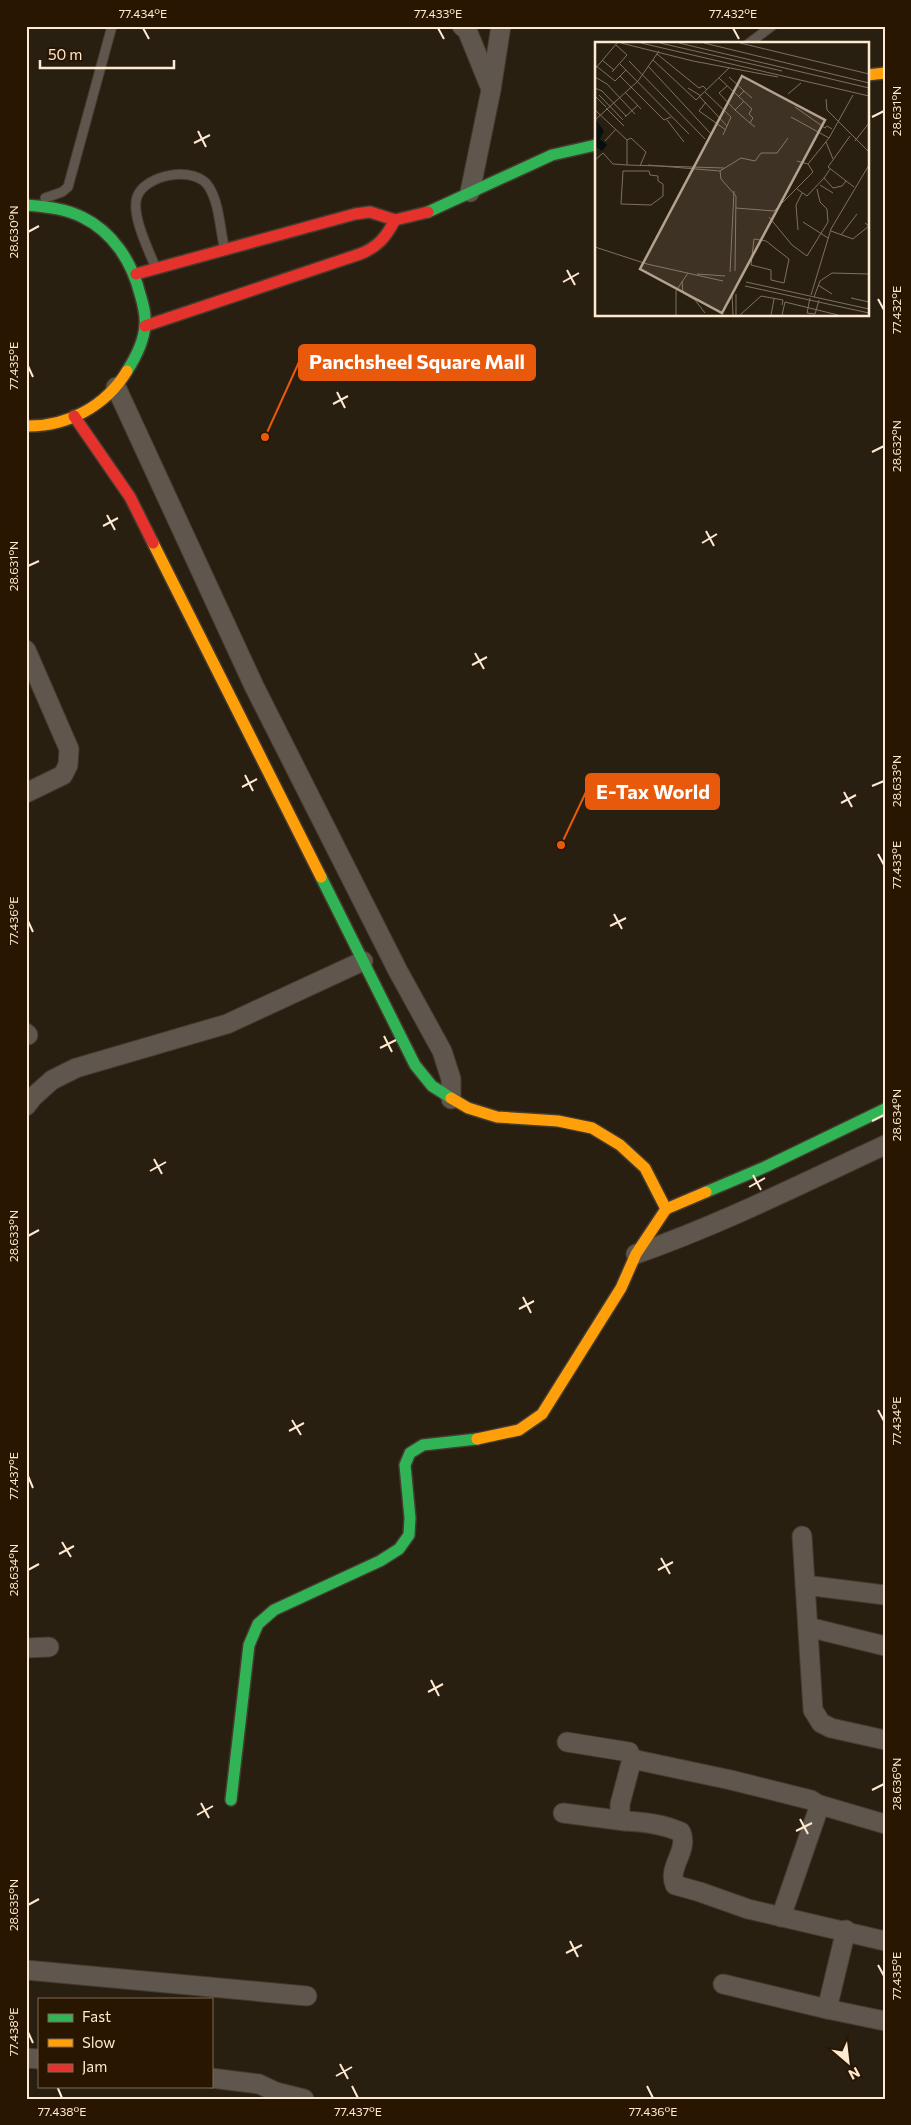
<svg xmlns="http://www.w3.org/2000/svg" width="911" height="2125" viewBox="0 0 911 2125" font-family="Commissioner,sans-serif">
<rect width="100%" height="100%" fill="#291f11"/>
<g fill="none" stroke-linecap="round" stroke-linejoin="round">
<defs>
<g id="lane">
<path d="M748,44l24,-18"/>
<path d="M45,198l17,-6 6,-5 44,-161"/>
<path d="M155,266c-7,-17 -24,-52 -18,-69 8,-23 59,-32 72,-10 10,16 11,41 15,59"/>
</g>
<g id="street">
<path d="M462,26l5,4 24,59"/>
<path d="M470,192l21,-102 10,-64"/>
<path d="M116,387l138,299 144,285 44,80 9,28v20"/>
<path d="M26,650l43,99 -1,16 -5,10 -37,18"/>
<path d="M26,1033l2,2"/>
<path d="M26,1106l7,-9 19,-17 24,-12 151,-44 136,-63"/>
<path d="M636,1254c86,-30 167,-71 249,-109"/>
<path d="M802,1536l11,174 8,13 10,5 54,12"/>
<path d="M805,1585l80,10"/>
<path d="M808,1627l77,19"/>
<path d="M26,1648l23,-1"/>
<path d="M567,1742l62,10 3,7 -12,45v11l5,6c20,1 37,3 56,11 8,19 -14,35 -6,53l25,7 48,17 137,32"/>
<path d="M632,1759l99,21 80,20 6,4 1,6 -37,107"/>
<path d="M817,1804l68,20"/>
<path d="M563,1813l62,8"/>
<path d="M26,1970l281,26"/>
<path d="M723,1984l104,25 19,-79"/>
<path d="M827,2009l58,12"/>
<path d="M26,2058l13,1"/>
<path d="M211,2078l48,6 17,8 28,7"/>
</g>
<g id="fast">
<path d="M26,205c20,2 38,3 56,12 31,15 50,45 58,77 3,10 6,20 5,31 -1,16 -9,32 -18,46"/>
<path d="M428,212l124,-57 44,-10"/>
<path d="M321,877l94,188 17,21 19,12"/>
<path d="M706,1192l59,-25 120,-58"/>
<path d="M231,1800l18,-155 9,-21 16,-14 106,-49 19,-12 10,-14 1,-17 -5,-53 5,-12 13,-8 54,-6"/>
</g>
<g id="slow">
<path d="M867,75l18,-2"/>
<path d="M26,426c41,1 80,-20 101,-55"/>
<path d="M153,543l168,334"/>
<path d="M451,1098l17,10 29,9 61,4 34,7 28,17 25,23 21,41"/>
<path d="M477,1439l42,-9 23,-16 79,-126 15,-34 30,-45 40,-17"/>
</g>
<g id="jam">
<path d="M136,274l219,-60 15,-2 25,8 33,-8"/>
<path d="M145,326l215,-72c18,-7 26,-17 35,-34"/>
<path d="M74,416l56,81 23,46"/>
</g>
</defs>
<use href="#lane" stroke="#453a2e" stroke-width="11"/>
<use href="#street" stroke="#453a2e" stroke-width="21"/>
<use href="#fast" stroke="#453a2e" stroke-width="14"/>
<use href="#slow" stroke="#453a2e" stroke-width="14"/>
<use href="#jam" stroke="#453a2e" stroke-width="14"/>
<use href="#lane" stroke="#5f564d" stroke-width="9"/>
<use href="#street" stroke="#5f564d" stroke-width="19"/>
<use href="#fast" stroke="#30b455" stroke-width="11"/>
<use href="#slow" stroke="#ff9f0a" stroke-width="11"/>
<use href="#jam" stroke="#e5322d" stroke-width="11"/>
</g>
<path fill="none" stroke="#ffe9d1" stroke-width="2" d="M143,28l6,11M438,28l6,11M733,28l6,11M872,117l12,-6M198,131l8,16M194,143l16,-8M28,232l11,-6M567,270l8,15M563,282l16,-9M878,299l6,11M28,366l5,11M337,392l8,16M333,404l15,-8M872,452l12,-6M107,515l8,15M103,526l15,-8M706,531l8,15M702,543l15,-9M28,566l11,-5M475,653l9,16M472,665l15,-8M245,775l8,16M872,786l12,-5M242,787l15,-8M844,792l8,15M841,803l15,-8M878,854l6,11M614,914l8,15M28,921l5,11M610,926l16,-8M384,1036l8,16M380,1048l16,-8M872,1121l12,-6M154,1159l8,15M150,1171l16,-9M753,1175l8,15M749,1187l16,-9M28,1236l11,-6M523,1297l8,16M519,1309l15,-8M878,1410l6,11M292,1420l9,15M289,1431l15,-8M28,1476l5,12M62,1542l9,15M59,1554l15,-8M661,1558l9,16M28,1570l11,-6M658,1570l15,-8M431,1680l8,16M428,1692l15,-8M872,1790l12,-6M201,1803l8,15M197,1815l16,-9M800,1819l8,15M796,1831l16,-8M28,1905l11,-6M570,1941l8,16M566,1953l16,-8M878,1965l6,11M28,2032l5,11M340,2064l8,15M336,2076l16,-9M57,2086l5,12M352,2086l6,12M647,2086l6,12"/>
<g transform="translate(595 42)">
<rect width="274" height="274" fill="#291f11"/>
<path d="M0,77l9,12 -4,8 7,6 -5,6 -7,-5z" fill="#07100e"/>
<path fill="none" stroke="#7f705e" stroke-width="1" d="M26,1l72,18 85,16M46,1l228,53M65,1l122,28M84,1l190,45M109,1l165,40M145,1l129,31M62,12l42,34 4,-2 4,4M7,18l12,10M58,18l43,40 33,-32M34,19l76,78M25,22l69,70M0,23l20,16 11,-11M53,24l63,68M0,27l22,-26M17,30l15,-17 -11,-10M25,34l44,44 7,-3M0,35l12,7 28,30M134,35l15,14M124,36l33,31 -3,5 4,4 -3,5 5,4M132,44l-8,7 16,17M0,46l7,3 24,25M93,46l13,8M30,50l16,17M110,50l26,25 -8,18M193,52l13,-11M4,53l24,25M0,54l11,11M105,55l27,29M143,55l6,-6 8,7M231,57l1,11 42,42M149,59l-9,9 15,13M111,60l-7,9 27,19M200,65l30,21 2,-2 5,3M11,66l18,18M0,68l32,30 4,-2 15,14 -6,14M30,75l13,-12M196,75l38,21M0,78l43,-39 21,-30M72,78l17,22M255,94l-22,31 26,20M32,98v25l97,3M10,99l11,-12M260,99l14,-18M231,100l7,17M0,118l8,-7 10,11 14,1M202,119l11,3 21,-26 24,-43M53,123l72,6 21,-13 14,3 6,-8h16l11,-15M235,127l-6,9 9,10 9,-2 4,-5M28,129h26l1,4 8,1v5l5,3v12l-12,9 -30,-1zM125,129l1,8 15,17 -1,75M225,143l13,8M202,147l10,7 17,-18M141,166l38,3 39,-39 -5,-8M174,175l23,28 15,11 21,-34 -1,-13 -7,-7 -3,-13M208,180l25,16M203,188l-2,-25 6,-12M236,189l22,8 1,-1 15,-12 -4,-3M246,193l16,-21M159,197l12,2 23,18 -5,24 -13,-3v-10l-20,-5zM0,205l52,17 76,17M135,230l4,-81M102,232l28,2M87,239l1,12 12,7 10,13M151,240l123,27M223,243l14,9M150,244l124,27M137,252l1,21M216,253l20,-66 38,-64M219,255l6,-16 12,-8 37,1M215,256l-3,15 8,1 4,-14M256,256l18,4M81,273v-24l12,-18M141,273v-21M145,273l21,-19 22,4 -1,5M176,273l3,-16M187,273l3,-13 53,13"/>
<path fill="#b4a28e" fill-opacity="0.15" stroke="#b4a28e" stroke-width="2.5" d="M147,34l83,44 -103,193 -82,-44z"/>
<rect width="274" height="274" fill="none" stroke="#ffe9d1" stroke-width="2.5"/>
</g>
<path fill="none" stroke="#e8590c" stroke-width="2" d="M265 437L299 362M561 845L586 792"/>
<g fill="#e8590c" stroke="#291600" stroke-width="2">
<circle cx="265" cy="437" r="5"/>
<circle cx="561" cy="845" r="5"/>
</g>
<g fill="#e8590c" stroke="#e8590c" stroke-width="2">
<rect x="299" y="345" width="236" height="35" rx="5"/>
<rect x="586" y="774" width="133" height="35" rx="5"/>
</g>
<g font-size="20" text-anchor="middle" font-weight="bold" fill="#fff">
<text x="417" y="369">Panchsheel Square Mall</text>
<text x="653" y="799">E-Tax World</text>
</g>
<rect width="911" height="2125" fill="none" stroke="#291600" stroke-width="55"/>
<rect x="38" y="1998" width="175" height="90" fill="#291600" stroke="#7f6a54"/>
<rect x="48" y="2014" width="25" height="8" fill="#30b455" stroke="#7f6a54"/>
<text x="82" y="2022" font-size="15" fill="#ffe9d1">Fast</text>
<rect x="48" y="2039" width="25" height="8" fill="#ff9f0a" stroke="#7f6a54"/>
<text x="82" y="2048" font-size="15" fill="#ffe9d1">Slow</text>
<rect x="48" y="2064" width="25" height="8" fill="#e5322d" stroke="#7f6a54"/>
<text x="82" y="2072" font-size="15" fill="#ffe9d1">Jam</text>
<g transform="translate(848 2062) rotate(152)" stroke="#291600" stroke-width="4" paint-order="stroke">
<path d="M0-4L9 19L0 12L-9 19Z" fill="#ffe9d1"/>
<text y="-8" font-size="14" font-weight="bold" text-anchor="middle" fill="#ffe9d1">N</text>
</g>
<path d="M40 60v8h134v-8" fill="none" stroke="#ffe9d1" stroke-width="2.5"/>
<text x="48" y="60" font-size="15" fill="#ffe9d1" stroke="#291600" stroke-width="4" paint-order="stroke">50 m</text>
<rect x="28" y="28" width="856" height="2070" fill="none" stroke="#ffe9d1" stroke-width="2"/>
<g font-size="12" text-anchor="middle" fill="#ffe9d1">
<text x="143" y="18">77.434°E</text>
<text x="438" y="18">77.433°E</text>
<text x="733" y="18">77.432°E</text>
<text transform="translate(897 111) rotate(-90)" y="4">28.631°N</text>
<text transform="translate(14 232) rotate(-90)" y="4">28.630°N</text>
<text transform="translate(897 310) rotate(-90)" y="4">77.432°E</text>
<text transform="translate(14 366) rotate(-90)" y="4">77.435°E</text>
<text transform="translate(897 446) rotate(-90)" y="4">28.632°N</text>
<text transform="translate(14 566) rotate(-90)" y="4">28.631°N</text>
<text transform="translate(897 781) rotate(-90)" y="4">28.633°N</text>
<text transform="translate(897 865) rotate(-90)" y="4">77.433°E</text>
<text transform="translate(14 921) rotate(-90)" y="4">77.436°E</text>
<text transform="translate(897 1115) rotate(-90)" y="4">28.634°N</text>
<text transform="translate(14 1236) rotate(-90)" y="4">28.633°N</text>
<text transform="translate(897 1421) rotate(-90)" y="4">77.434°E</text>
<text transform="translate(14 1476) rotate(-90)" y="4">77.437°E</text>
<text transform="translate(14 1570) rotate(-90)" y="4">28.634°N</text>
<text transform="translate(897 1784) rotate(-90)" y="4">28.636°N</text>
<text transform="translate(14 1905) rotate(-90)" y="4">28.635°N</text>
<text transform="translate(897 1976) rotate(-90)" y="4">77.435°E</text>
<text transform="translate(14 2032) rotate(-90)" y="4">77.438°E</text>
<text x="62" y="2116">77.438°E</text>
<text x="358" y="2116">77.437°E</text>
<text x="653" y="2116">77.436°E</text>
</g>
</svg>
